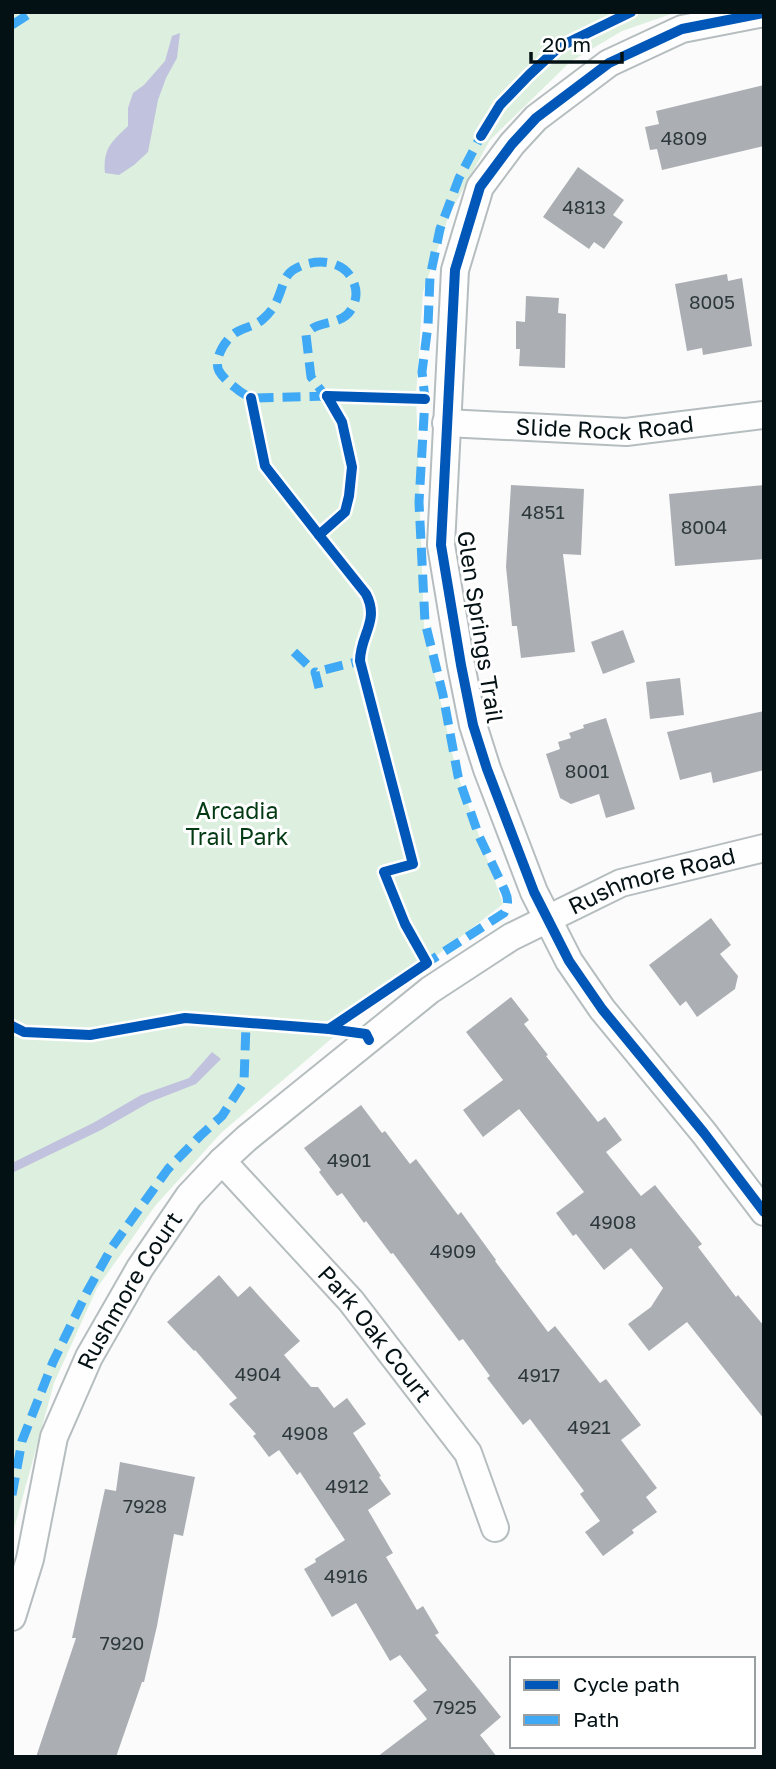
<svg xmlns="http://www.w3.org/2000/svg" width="776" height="1769" viewBox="0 0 776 1769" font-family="'Golos Text',sans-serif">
<rect width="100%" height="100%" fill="#fbfbfb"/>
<path fill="#ddefde" d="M12,12h665l-55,19 -52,31 -80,78 -41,75 -26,77 -7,103 8,232 32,143 47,134 -152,118 -130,111 -66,73 -58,82 -43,95 -42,153z"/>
<g fill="#c1c2de">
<path d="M180,33l-3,25 -11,20 -8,22 -10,52 -14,13 -15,10 -14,-2c-2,-24 6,-31 23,-47v-18l5,-15 11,-8 21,-24 7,-25z"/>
<path d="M212,1052l9,7 -25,25 -46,18 -49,28 -89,43v-10l81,-40 48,-28 48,-17z"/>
</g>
<g fill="#abafb4">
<path d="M764,85v61l-102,24 -5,-21 -7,1 -5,-23 14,-3 -3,-13z"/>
<path d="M578,167l46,33 -11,15 10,7 -19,27 -10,-7 -5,7 -46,-32z"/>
<path d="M727,274l1,7 14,-3 10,68 -49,9 -1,-7 -15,3 -12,-67z"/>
<path d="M526,296l33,2 -1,15 8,1 -1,54 -46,-2 1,-17h-4v-28l9,1z"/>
<path d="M511,485l73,4 -3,66 -18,-1 12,98 -54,6 -4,-32h-5l-6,-59z"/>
<path d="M764,485v74l-89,7 -6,-72z"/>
<path d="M623,630l12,32 -32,12 -12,-32z"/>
<path d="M680,678l4,37 -34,4 -4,-37z"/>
<path d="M764,711v59l-51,13 -2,-11 -31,8 -13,-48z"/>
<path d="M606,718l29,91 -29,9 -7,-24 -28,10 -11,-6 -14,-44 14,-5 -2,-7 13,-4 -2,-5 15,-5 -1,-3z"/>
<path d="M711,918l20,27 -11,9 18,22 -3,13 -38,28 -11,-16 -6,5 -31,-41z"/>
<path d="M511,997l18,23 -5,4 24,31 -2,1 52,66 7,-5 17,23 -16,12 35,44 14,-11 47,59 -4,3 38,50 2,-2 26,31v93l-77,-97 -38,29 -21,-27 23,-17 12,-19 -32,-40 -27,22 -28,-36 -3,2 -17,-23 28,-21 -65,-83 -36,28 -20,-27 40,-30 -37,-48z"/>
<path d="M361,1105l21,28 3,-2 25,33 6,-5 42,56 3,-3 35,48 -1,1 53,71 7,-6 45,57 6,-4 35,46 -20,15 36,48 -11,9 11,15 -25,18 2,3 -31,23 -18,-24 15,-11 -20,-27 4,-3 -54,-72 -7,6 -36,-47 3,-2 -27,-37 -4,2 -66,-88 -2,1 -25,-33 -2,2 -22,-30 -5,3 -18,-24 2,-2 -17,-22z"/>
<path d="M219,1275l19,22 12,-11 50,55 -16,14 27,32h7l16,21 13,-10 19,26 -13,9 28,43 -2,1 12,17 -23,16 25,43 -7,4 31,53 6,-4 16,27 -4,2 66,82 -21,18 17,22h-120l50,-38 -14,-18 14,-11 -27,-35 -10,6 -34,-58 -24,14 -28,-48 12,-7 -1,-3 30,-19 -45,-68 -3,3 -18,-25 -10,7 -16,-21 3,-2 -27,-30 8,-6 -42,-48 -1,1 -27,-29z"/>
<path d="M120,1462l75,15 -12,59 -9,-2 -17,92 -13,56h-2l-26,75h-80l40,-119h-4l33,-149 11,2z"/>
</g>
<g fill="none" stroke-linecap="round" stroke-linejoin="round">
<defs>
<g id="minor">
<path d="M764,13l-82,16 -73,34 -73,55 -24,26 -32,43 -25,83 -14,275 20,120 12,60 14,44 47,123 35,69 33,48 102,124 60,79"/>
<path id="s1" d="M446,423l180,9 138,-17"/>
<path id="s2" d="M222,1161l129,140 117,152 27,75"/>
<path id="s3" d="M12,1617l18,-58 24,-122 35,-80 51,-89 49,-72 33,-35 25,-23 183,-148 81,-53 110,-54 143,-35"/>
</g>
</defs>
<use href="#minor" stroke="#b6bdbf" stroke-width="30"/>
<use href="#minor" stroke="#fefefe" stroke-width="26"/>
<g stroke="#3fa9f5" stroke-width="9" stroke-dasharray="18 9" stroke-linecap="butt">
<path d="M12,25l20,-13"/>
<path d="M329,401l-18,-24 -5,-42c11,-18 37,-6 47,-29 4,-8 4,-17 0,-25 -10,-23 -41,-23 -60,-11 -10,7 -10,17 -15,28 -3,8 -8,15 -15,21 -9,8 -19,8 -28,14 -10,7 -22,26 -16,38 5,9 23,23 32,27l76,-2 4,1"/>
<path d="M294,652l21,20"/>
<path d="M319,688l-4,-16 45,-11"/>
<path d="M422,966l82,-53c4,-8 5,-13 1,-22l-26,-55 -21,-60 -15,-81 -18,-73 -6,-120 6,-103 -3,-27 6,-47 2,-48 10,-48 19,-51 25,-48"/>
<path d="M12,1495l10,-54 31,-79 34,-70 25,-45 56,-78 32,-33 22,-20 22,-34 2,-58"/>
</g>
<defs>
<g id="cycleway">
<path d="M764,13l-82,16 -73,34 -73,55 -24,26 -32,43 -25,83 -14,275 20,120 12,60 14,44 47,123 35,69 33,48 102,124 60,79"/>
<path d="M481,136l19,-31 29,-30 30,-28 72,-35"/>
<path d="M327,396l98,3"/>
<path d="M251,398l14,68 54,69 26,-23 4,-16 3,-29 -10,-45 -15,-26"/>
<path d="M319,535l47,59c14,27 -6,41 -6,67l53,203 -29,8 21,52 22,39 -98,66"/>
<path d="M12,1026l12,6 66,3 95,-17 144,11 37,5 3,6"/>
</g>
</defs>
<use href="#cycleway" stroke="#fff" stroke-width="15"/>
<use href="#cycleway" stroke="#0057b8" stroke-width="10"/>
</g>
<g text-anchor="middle" stroke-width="6" stroke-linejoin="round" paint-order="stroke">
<g font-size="19" fill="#2d383c">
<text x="684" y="145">4809</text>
<text x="584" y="214">4813</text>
<text x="712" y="309">8005</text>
<text x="543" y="519">4851</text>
<text x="704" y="534">8004</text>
<text x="587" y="778">8001</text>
<text x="349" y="1167">4901</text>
<text x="613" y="1229">4908</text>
<text x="453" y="1258">4909</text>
<text x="258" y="1381">4904</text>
<text x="539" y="1382">4917</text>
<text x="589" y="1434">4921</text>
<text x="305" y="1440">4908</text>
<text x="347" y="1493">4912</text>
<text x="145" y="1513">7928</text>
<text x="346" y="1583">4916</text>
<text x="122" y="1650">7920</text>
<text x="455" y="1714">7925</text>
</g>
<g font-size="23" fill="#031014" stroke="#fff">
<text dy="8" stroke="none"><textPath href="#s1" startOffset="159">Slide Rock Road</textPath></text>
<text transform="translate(480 627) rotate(81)" y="8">Glen Springs Trail</text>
<text dy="8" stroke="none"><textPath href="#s3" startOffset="1029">Rushmore Road</textPath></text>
<text dy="8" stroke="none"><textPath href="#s3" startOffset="350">Rushmore Court</textPath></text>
<text dy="8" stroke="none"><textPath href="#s2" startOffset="231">Park Oak Court</textPath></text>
</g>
<g font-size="23" fill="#033a13" stroke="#fff">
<text x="237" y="819">Arcadia<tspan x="237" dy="26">Trail Park</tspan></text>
</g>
</g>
<rect width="776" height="1769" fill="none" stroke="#031014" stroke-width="28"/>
<rect x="510" y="1657" width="245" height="91" fill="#ffffff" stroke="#9a9fa1" stroke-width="2"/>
<rect x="524" y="1680" width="35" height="10" fill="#0057b8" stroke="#9a9fa1" stroke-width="2"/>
<text x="573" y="1692" font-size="21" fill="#031014">Cycle path</text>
<rect x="524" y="1715" width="35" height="10" fill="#3fa9f5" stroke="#9a9fa1" stroke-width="2"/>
<text x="573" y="1727" font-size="21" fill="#031014">Path</text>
<path d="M531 52v10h91v-10" fill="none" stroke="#031014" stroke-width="3.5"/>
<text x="542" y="52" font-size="21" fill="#031014" stroke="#ffffff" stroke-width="5" paint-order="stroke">20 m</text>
</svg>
